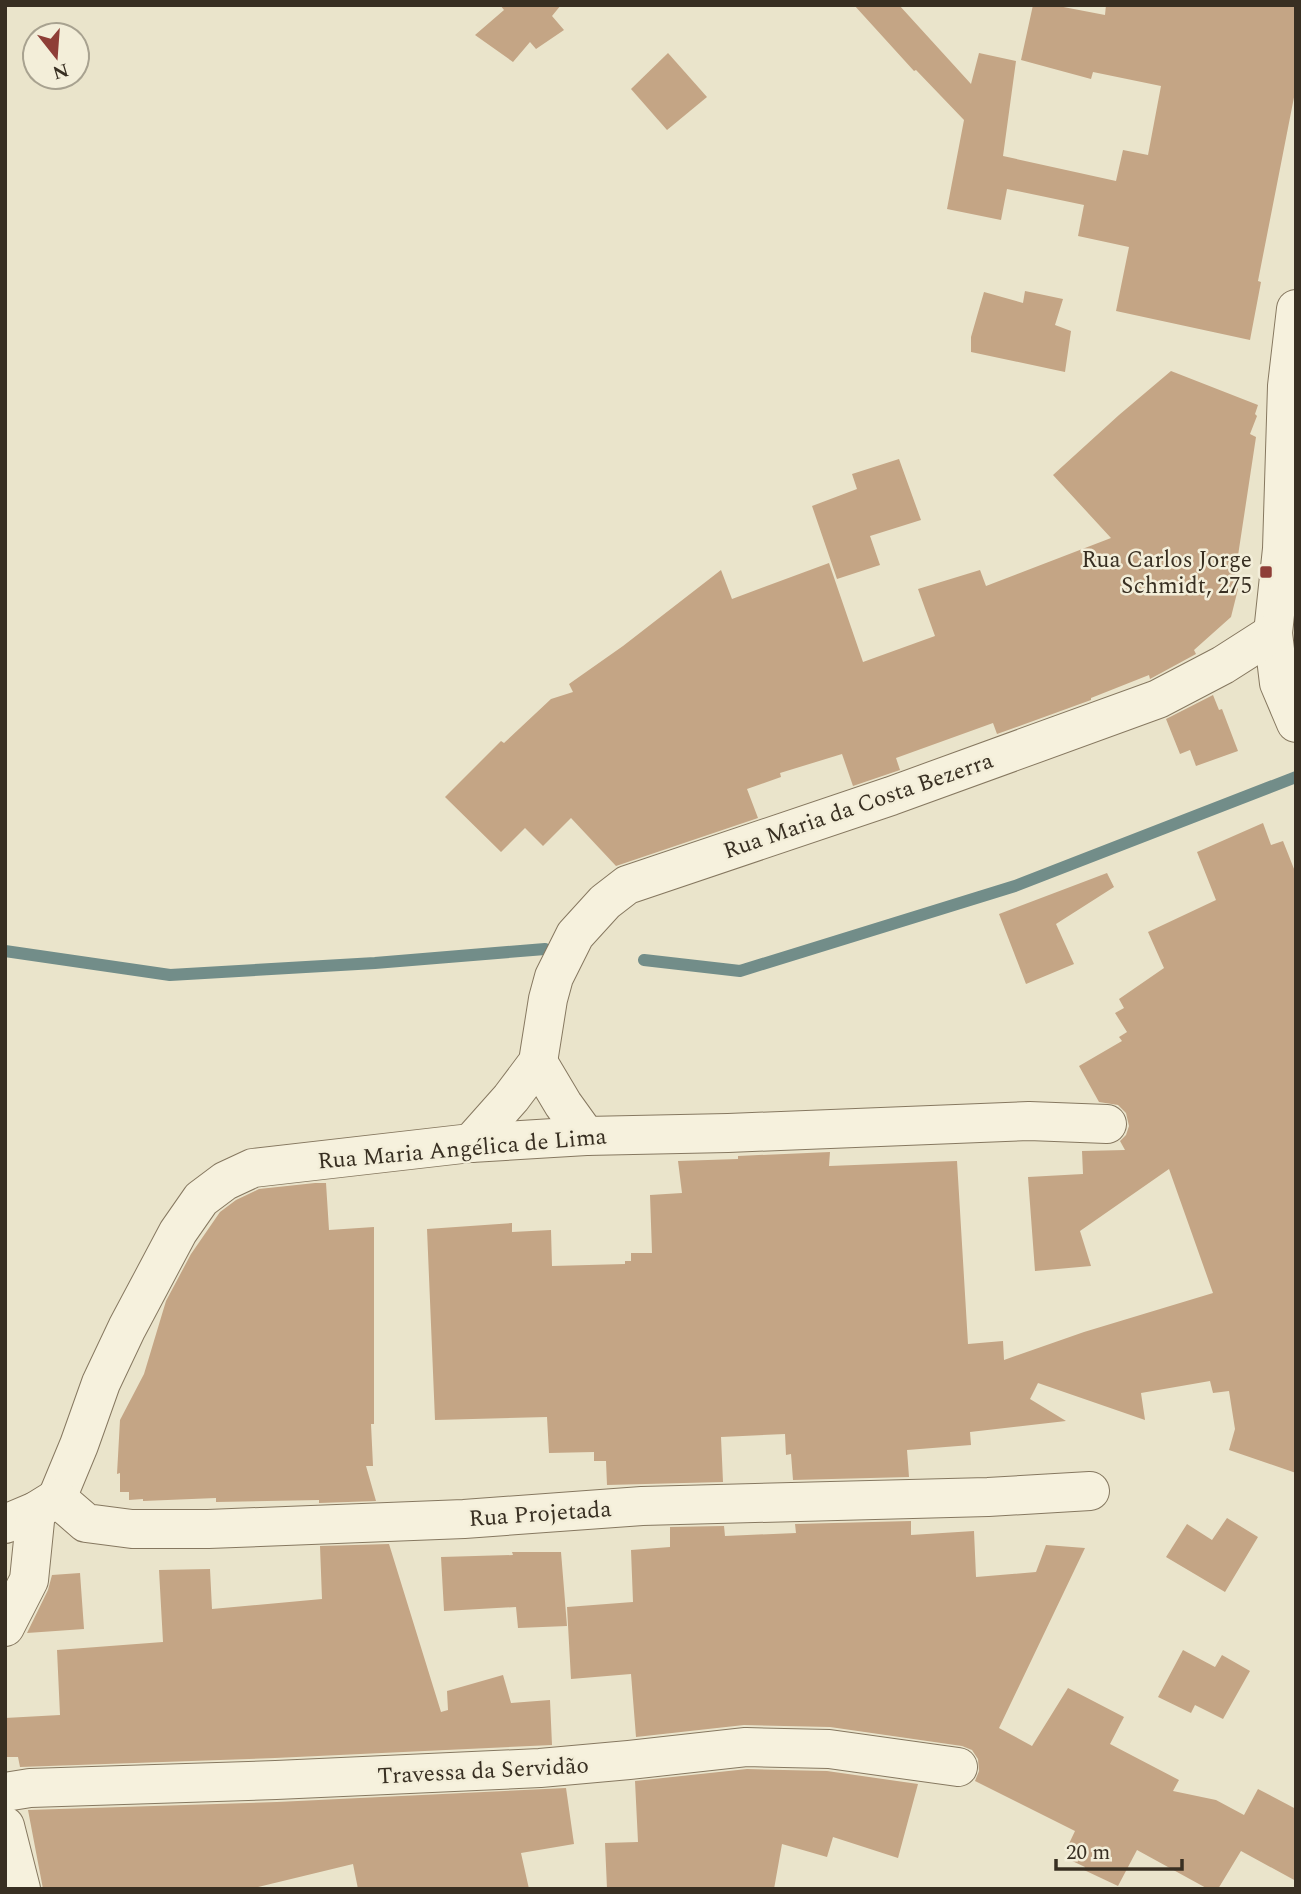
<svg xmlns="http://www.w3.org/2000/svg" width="1301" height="1894" viewBox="0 0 1301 1894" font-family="Spectral,serif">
<rect width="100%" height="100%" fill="#eae4cb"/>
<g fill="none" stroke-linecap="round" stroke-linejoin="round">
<g stroke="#728d89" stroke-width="12">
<path d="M5,951l165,24 205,-12 170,-14"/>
<path d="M644,960l96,11 275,-85 281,-109"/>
</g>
</g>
<g fill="#c4a585">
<path d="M500,5h61l-9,11 12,14 -28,19 -6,-7 -17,20 -38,-27 29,-25z"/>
<path d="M854,5h45l72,79 8,-31 37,8 -13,95 113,25 7,-31 25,5 13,-69 -68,-14 -2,7 -70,-19 12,-55h20l52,10 1,-10h190v82l-38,194 3,1 -11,58 -134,-29 13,-64 -51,-11 6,-31 -77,-16 -6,31 -54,-11 17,-89 -48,-50 -2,1z"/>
<path d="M668,53l39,44 -40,33 -36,-41z"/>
<path d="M1025,291l38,8 -8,26 16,6 -6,41 -94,-20v-15l13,-45 39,11z"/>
<path d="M1171,371l87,34 -3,9 2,2 -7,18 6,3 -22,145 4,7 -7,28 -37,33 2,4 -46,25 -1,-4 -58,23v2l-94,34 -4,-11 -97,35 4,12 -47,16 -11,-32 -62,19 1,4 -34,12 11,29 -142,48 -45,-48 -28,28 -18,-18 -24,24 -56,-55 56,-56 3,2 47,-44 22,-7 -4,-8 54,-38 98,-76 11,29 97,-36 34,99 72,-26 -17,-47 62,-19 6,16 125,-48 -58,-63 66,-60z"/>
<path d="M899,459l22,61 -51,16 10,29 -43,14 -25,-73 45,-17 -5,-15z"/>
<path d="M1213,695l6,15 3,-1 16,42 -42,15 -6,-16 -10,4 -14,-35z"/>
<path d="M1263,823l8,22 12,-4 13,33v599l-67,-23 6,-21 -6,-38 -16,2 -3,-12 -69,12 4,27 -107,-37 -8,16 36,22 -96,11 1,13 -64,5 2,27 -116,3 -2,-26 -5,1 -1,-21 -64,3 2,45 -116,3 -1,-24h-12v-9l-45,1 -2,-36 -112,3 -8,-191 85,-6v9l39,-2 1,36 73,-2v-3h6v-8h21l-2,-58 32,-2 -4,-32 60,-2v-3l92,-4 -1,14 128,-5 11,183 35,-3 1,19 80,-28 129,-39 -44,-124 -89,62 11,35 -56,5 -7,-94 55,-3 -1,-23 43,-1 -5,-9 6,-6 3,-9 -3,-13 -8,-8 -19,-3 -20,-36 43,-25 -3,-4 8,-5 -12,-19 9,-5 -5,-9 45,-31 -16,-36 68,-32 -19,-48z"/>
<path d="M1107,873l7,14 -58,37 18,40 -48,20 -27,-70z"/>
<path d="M315,1183h11l3,47 45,-3v197h-3l2,42h-7l10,35 -57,2v-3l-103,2v-4l-73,3v-2l-14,1v-8h-9v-19l-3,1 3,-54 24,-46 22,-73 25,-47 29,-42 16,-12 23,-11z"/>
<path d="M1227,1518l31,19 -33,55 -59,-35 21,-33 25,16z"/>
<path d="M911,1521v14l63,-4 2,46 60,-5 10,-27 39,3 -86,180 33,18 36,-58 56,29 -14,27 69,36 -6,11 43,9 28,15 14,-26 38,20v72l-55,-30 -23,38h-10l-71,-39 -19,36 -34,-16 1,-3 -15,-7 3,-6 -7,-4 9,-19 -100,-50 4,-10 -1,-12 -6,-9 -10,-4 -132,-19 -86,-2 -108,12 -5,-63 -60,5 -4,-72 66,-5 -2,-52 39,-3v-20l54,-1 1,10 71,-3 -1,-9z"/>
<path d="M389,1544l52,168 7,-2 -1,-19 56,-16 8,28 39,-3 2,45 -277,13 -255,9 -2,-10h-13v-39l55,-3 -3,-65 106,-8 -4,-72 51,-1 2,40 110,-10 -2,-53z"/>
<path d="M512,1552h49l6,74 -49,2 -2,-21 -72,4 -3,-54 72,-2z"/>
<path d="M80,1573l4,56 -57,4 21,-43 4,-15z"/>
<path d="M1183,1650l32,17 7,-12 28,16 -27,48 -28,-14 -4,8 -33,-16z"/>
<path d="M747,1769l80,2 91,13 -20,74 -65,-21 -6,20 -45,-13 -8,45h-167l-2,-46 33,-1 -3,-61z"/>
<path d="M566,1788l8,56 -53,9 8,36h-171l-5,-25 -103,25h-207l-15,-79 249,-8z"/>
</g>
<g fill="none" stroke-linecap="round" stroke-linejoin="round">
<defs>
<g id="minor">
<path d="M1296,309l-9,77 -5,163 -9,84 6,50 17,40"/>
<path d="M538,1062l25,42 23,32"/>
<path d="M471,1143l40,-45 27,-36 10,-63 6,-22 21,-42 30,-33 22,-17 264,-89 267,-97 65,-34 50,-32"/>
<path d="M57,1498l22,-53 22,-62 26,-55 51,-96 23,-33 24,-18 28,-13 218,-25 115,-7 142,-3 301,-12 78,3"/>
<path d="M5,1524l31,-13 21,-13 29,25 46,6h76l256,-10 178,-13 346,-9 102,-6"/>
<path d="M5,1627l24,-47 7,-69"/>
<path d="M5,1792l25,-4 246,-8 264,-12 89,-8 117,-13 83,2 129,18"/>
<path d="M5,1826l16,63"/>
</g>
</defs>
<use href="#minor" stroke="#867860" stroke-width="40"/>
<use href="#minor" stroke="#f6f1dd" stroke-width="38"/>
</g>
<rect fill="#8e3e37" stroke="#f3eed9" stroke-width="2.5" x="1259" y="565" width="14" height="14" rx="3.5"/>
<g text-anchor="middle" stroke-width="5" stroke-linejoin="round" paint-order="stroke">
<g font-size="23" fill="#382f22" stroke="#f3eed9" text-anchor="end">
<text x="1252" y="567">Rua Carlos Jorge<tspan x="1252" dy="26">Schmidt, 275</tspan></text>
</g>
<g font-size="23" fill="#382f22" stroke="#f3eed9">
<text transform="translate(858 805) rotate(-19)" y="8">Rua Maria da Costa Bezerra</text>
<text transform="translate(462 1148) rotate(-5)" y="8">Rua Maria Angélica de Lima</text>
<text transform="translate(540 1513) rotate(-4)" y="8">Rua Projetada</text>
<text transform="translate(483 1770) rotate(-3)" y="8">Travessa da Servidão</text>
</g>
</g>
<rect width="1301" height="1894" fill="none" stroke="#382f22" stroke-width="14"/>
<g transform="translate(56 56) rotate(163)"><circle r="33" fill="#f3eed9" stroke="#a8a290" stroke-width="2"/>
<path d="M0-5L12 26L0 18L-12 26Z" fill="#8e3e37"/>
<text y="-10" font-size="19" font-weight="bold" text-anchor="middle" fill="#382f22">N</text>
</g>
<path d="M1056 1859v10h126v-10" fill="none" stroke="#382f22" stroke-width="3.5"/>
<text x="1066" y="1859" font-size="21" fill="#382f22" stroke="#f3eed9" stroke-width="5" paint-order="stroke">20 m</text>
</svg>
